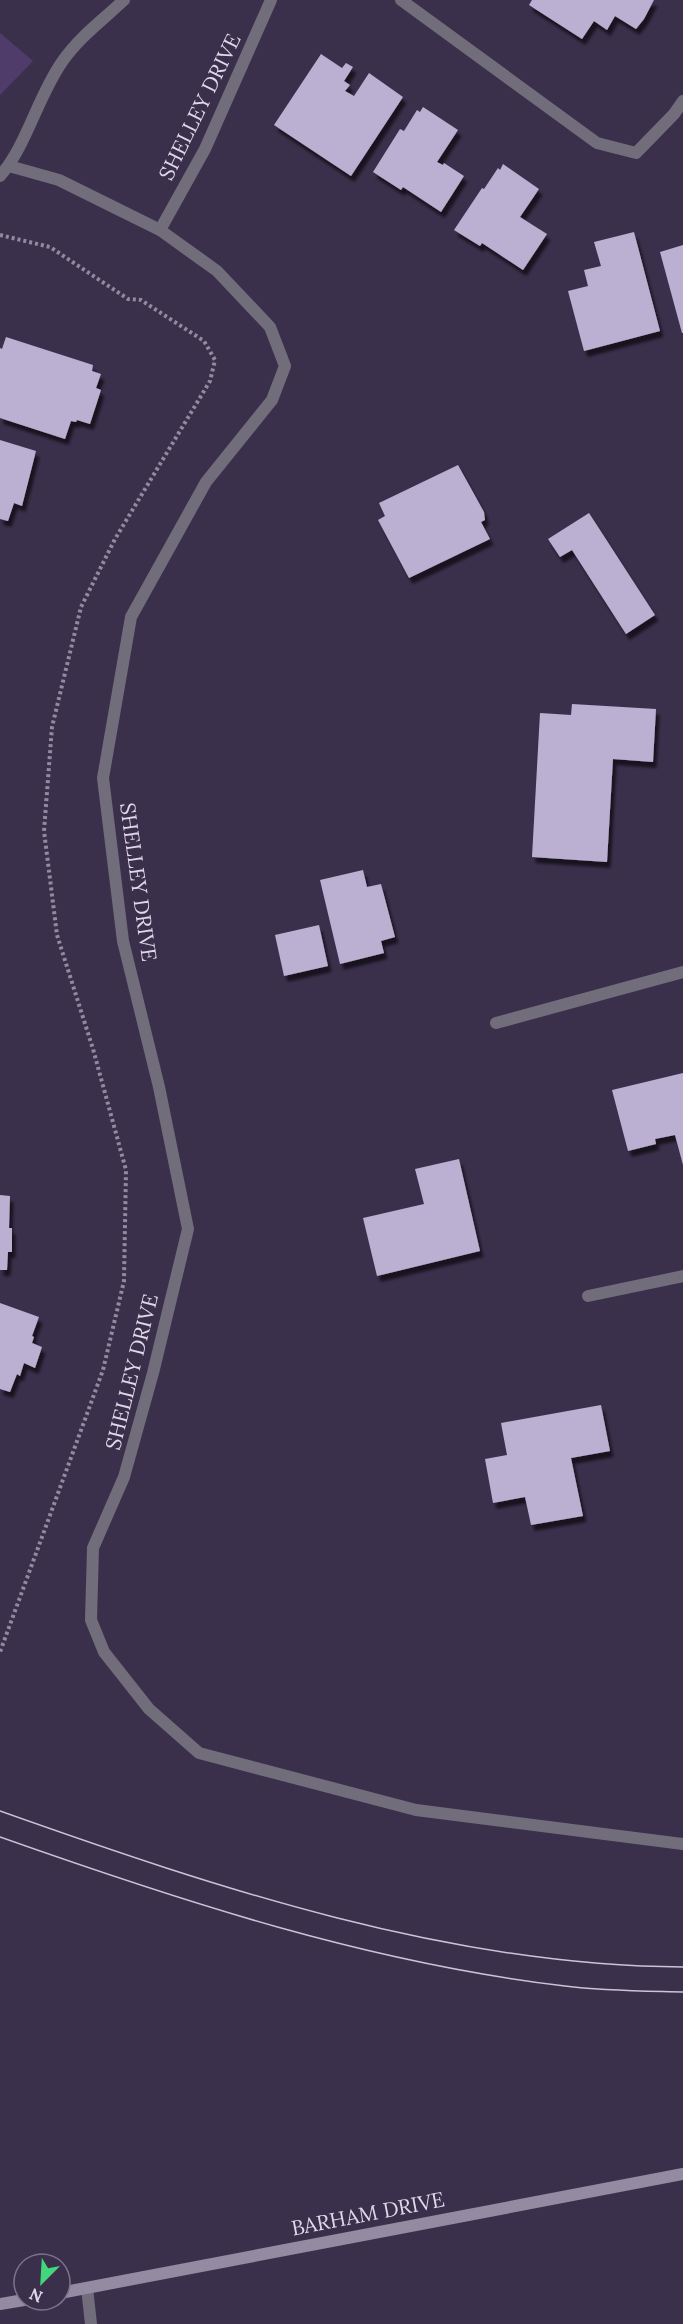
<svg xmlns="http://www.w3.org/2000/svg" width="683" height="2324" viewBox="0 0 683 2324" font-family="Lora,serif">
<defs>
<filter id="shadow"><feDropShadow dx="3.5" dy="6" stdDeviation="1.5" flood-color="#0009"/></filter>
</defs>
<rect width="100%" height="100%" fill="#3b304c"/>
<path fill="#4f3c6b" d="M0,33l33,28 -33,34z"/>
<g fill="#bcb0d2" filter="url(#shadow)">
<path d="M532,0h122l-10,19 -8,10 -21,-13 -8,14 -13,-9 -12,18 -53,-34z"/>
<path d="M321,54l21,14 4,-5 7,4 -9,14 6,4 -5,6 9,5 15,-23 34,24 -52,79 -77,-51z"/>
<path d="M423,107l35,23 -21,32 6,3 1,-2 20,13 -23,36 -38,-25 -2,3 -28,-18 27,-43 4,2 13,-21 3,2z"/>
<path d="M503,164l36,25 -19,28 27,17 -24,36 -41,-27 -2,3 -26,-16 28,-42 2,1 14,-21 2,2z"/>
<path d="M634,232l26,99 -76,20 -16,-60 20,-5 -4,-16 17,-4 -7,-24z"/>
<path d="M683,245v88h-1l-22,-81z"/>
<path d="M6,337l87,28 -1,6 9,3 -5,14 5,2 -11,34 -13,-4 -1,2 -5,-1 -6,18 -65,-21v-70l2,1z"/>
<path d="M0,440l36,11 -14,55 -8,-3 -6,18 -8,-2z"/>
<path d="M458,465l26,47 1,8 -4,2 9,17 -81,39 -31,-58 7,-4 -6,-13z"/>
<path d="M589,513l66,102 -29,19 -54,-84 -12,7 -12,-18z"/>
<path d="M572,704l84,5 -3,53 -40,-3 -6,103 -75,-5 8,-144 31,2z"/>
<path d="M363,870l4,17 14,-3 14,53 -14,4 3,12 -44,11 -20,-84z"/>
<path d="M319,925l9,41 -44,10 -9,-41z"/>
<path d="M683,1073v92l-8,-30 -20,4 1,5 -28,7 -16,-61z"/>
<path d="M459,1159l21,92 -103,25 -14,-58 61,-14 -9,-35z"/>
<path d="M0,1195l10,1 -1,32h3v24h-4l-1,18h-7z"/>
<path d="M0,1303l39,14 -7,19 2,1 -2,6 10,4 -7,21 -11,-5 -4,13 -3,-2 -7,18 -10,-3z"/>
<path d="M601,1405l9,46 -39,7 12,58 -52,9 -6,-28 -32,6 -8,-44 22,-4 -6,-32z"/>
</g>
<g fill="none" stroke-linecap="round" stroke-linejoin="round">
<path stroke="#928aa0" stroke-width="4" stroke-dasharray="3 3" stroke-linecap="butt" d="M0,235l50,12 78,52 13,1 63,41 11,19 -5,21 -95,158 -34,68 -29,120 -8,104 13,104 36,114 33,121 -2,111 -21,89 -103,282"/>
<g stroke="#726d7b" stroke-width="12">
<path d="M496,1023l187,-51"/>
<path d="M588,1296l95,-20"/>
</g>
<g stroke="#726d7b" stroke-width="12">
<path d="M401,0l196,143 39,10 38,-39 9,-13"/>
<path d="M0,176c26,-29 38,-80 62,-114 16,-24 42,-43 62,-62"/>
<path d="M160,230l45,-81 66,-149"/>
<path d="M87,2288l4,36"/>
</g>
<path stroke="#726d7b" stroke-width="12" d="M9,166l50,14 101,50 57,41 53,56 15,39 -13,34 -66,82 -75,135 -28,161 20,163 36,146 29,142 -35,144 -29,104 -31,71 -2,72 13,32 45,57 50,44 217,57 267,34"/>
<g stroke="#938ba1" stroke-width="12">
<path d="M60,2293l623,-119"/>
<path d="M0,2304l24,-4"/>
</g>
<g stroke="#cac4d6" stroke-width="1.5">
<path d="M0,1811c217,77 450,155 683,156"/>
<path d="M0,1837c184,65 370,126 565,149 39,5 79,5 118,6"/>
</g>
</g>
<g text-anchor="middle" stroke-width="6" stroke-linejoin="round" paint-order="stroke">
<g font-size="21" fill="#ded8e9" stroke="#3b304c">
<text transform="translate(200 107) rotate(-64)" y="7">SHELLEY DRIVE</text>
<text transform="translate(138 882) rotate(82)" y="7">SHELLEY DRIVE</text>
<text transform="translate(132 1372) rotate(-76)" y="7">SHELLEY DRIVE</text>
<text transform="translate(368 2214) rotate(-11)" y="7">BARHAM DRIVE</text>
</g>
</g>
<g transform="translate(42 2282) rotate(204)"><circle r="28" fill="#3b304c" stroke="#7c738b" stroke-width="1.5"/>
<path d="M0-4.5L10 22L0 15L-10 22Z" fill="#43d77b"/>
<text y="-9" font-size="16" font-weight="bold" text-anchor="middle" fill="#ded8e9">N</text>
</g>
</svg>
